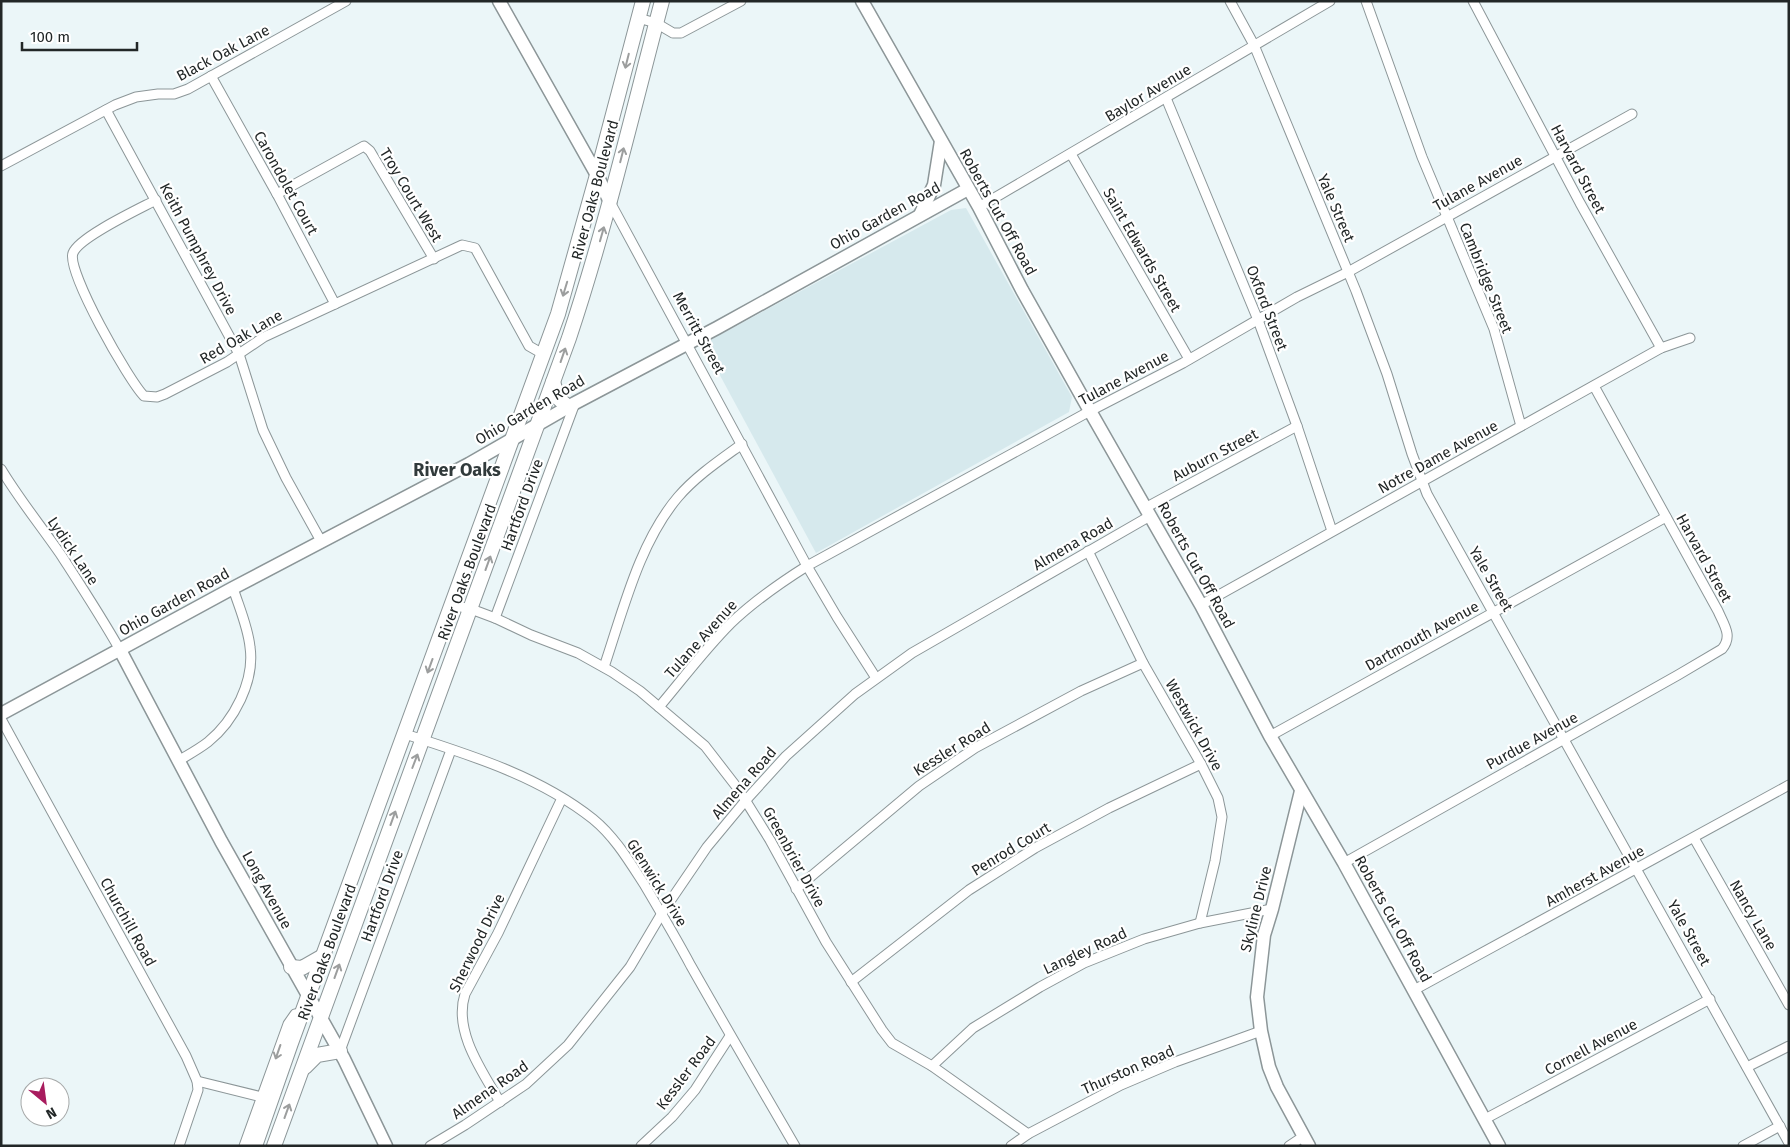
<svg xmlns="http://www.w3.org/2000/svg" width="1790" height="1147" viewBox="0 0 1790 1147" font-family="'Fira Sans',sans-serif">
<rect width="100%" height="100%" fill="#ebf6f8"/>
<path fill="#d6e9ed" d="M966,208l106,189 -3,15 -253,141 -113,-209 248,-134z"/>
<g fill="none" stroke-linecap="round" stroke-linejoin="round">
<defs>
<g id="street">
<path d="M1230,1l24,44 102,246 31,83 25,80 15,40 362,649"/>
<path d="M1366,1l56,156 72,172 27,97"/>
<path d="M1473,1l107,202 81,145"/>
<path d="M638,18l18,5 17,10h8l60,-32"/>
<path d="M211,76l66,118 58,110"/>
<path d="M1166,98l92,222 39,106 35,105"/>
<path d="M106,110l133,244 24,76 23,48 35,63"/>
<path d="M1071,154l118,205"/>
<path d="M1,166l114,-61 21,-8 22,-3h16l14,-5 158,-88"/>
<path d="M277,194l87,-48 6,5 64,108"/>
<path d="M156,200c-17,9 -77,37 -83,53 -7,18 56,128 71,143l13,1 8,-3 62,-32 37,-25 198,-92 13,3 54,98 14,8"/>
<path d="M610,202l197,364 30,51 39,61"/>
<path d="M979,207l351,-206"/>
<path d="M1,469c18,30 40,57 60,86 20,31 41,63 59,95"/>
<path d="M1145,508l152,-82"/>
<path d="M1088,551l55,112 58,101 17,34 4,19 -7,44 -15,62"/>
<path d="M451,605l20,4 24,9 36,17 47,18 34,19 28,19 65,55 34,44 31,50 56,102 56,88 10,13 40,23 96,68"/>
<path d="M1201,605l460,-257 29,-10"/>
<path d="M495,618l80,-215"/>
<path d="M604,667c19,-56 35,-124 74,-170 18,-21 42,-37 64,-53"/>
<path d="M659,707c23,-27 45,-57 71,-83 23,-22 50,-41 77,-58l283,-155 93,-48 114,-66 51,-25 284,-158"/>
<path d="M1,719l185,337 11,25 1,9 -19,56"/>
<path d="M405,734c65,21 134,42 188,85 22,18 36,42 51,65 16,27 32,54 47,82 34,60 69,120 104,180"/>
<path d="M1270,736l396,-219"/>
<path d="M178,761c10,-6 21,-12 30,-19 26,-21 47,-61 42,-95 -2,-20 -11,-40 -17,-59"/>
<path d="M1694,838l95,167"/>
<path d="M1344,863l334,-188 44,-26c11,-13 2,-24 -4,-38l-124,-225"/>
<path d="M796,889l123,-103 56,-38 106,-57 62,-28"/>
<path d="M851,982l118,-92 66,-42 74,-40 92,-44"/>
<path d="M1414,990l375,-205"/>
<path d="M340,1051l111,-301"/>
<path d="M932,1066l41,-38 67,-41 44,-24 60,-24 56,-16 72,-14"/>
<path d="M1747,1067l42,-21"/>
<path d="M197,1081l65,16"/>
<path d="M500,1102c-18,-31 -47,-71 -35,-108l33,-61 64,-135"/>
<path d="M1485,1119l225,-120"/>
<path d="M244,1146l44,-122 7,-10 7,-1"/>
<path d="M430,1146l35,-21 61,-41 42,-39 62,-78 32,-54 45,-66 39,-47 40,-44 69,-62 57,-41 238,-137"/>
<path d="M641,1146l31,-29 23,-27 35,-54"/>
<path d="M1011,1146l17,-12 93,-49 54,-23 86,-31"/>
<path d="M1289,1146l15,-10"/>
<path d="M1743,1146l37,-20"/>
</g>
<g id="secondary">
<path d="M499,1l98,174 13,27"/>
<path d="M862,1l117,206 43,83 68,121 111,194 69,131 74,127 155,283"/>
<path d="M920,215l14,-30 7,-44"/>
<path d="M120,650l101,191 123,218 42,87"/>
<path d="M1,714l232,-126 236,-124 106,-61 142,-75 251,-139"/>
<path d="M1301,791l-29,118 -8,26 -7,62 4,34 8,36 8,20 32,59"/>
</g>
<g id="primary">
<path d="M553,382l5,16 10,9"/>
<path d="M291,967l11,1 21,-12"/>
<path d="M305,1067l12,-12 23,-4"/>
<path d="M255,1146l36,-103 267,-729 39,-139 46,-174"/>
<path d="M274,1146l295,-808c37,-111 63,-224 93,-337"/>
</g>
</defs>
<use href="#street" stroke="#8c9698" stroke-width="11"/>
<use href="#secondary" stroke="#8c9698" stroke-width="15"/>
<use href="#primary" stroke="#8c9698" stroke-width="16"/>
<use href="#street" stroke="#fff" stroke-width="9"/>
<use href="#secondary" stroke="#fff" stroke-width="12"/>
<use href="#primary" stroke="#fff" stroke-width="14"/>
</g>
<defs><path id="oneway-shaft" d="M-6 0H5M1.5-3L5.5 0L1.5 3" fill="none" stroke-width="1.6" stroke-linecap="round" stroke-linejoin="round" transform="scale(1.25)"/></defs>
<g stroke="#9c9e9e">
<use href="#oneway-shaft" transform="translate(627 61) rotate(104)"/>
<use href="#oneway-shaft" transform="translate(622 155) rotate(-76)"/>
<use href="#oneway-shaft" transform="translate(602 234) rotate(-74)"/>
<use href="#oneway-shaft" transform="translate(565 289) rotate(107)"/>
<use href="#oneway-shaft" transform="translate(563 355) rotate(-71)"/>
<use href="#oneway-shaft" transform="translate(488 563) rotate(-70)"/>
<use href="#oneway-shaft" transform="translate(430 666) rotate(110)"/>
<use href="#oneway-shaft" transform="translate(415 761) rotate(-69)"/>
<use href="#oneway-shaft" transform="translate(393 818) rotate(-70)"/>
<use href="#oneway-shaft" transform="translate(337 971) rotate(-70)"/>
<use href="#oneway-shaft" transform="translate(278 1052) rotate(109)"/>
<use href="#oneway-shaft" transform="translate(287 1111) rotate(-70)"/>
</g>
<g text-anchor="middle" stroke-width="4.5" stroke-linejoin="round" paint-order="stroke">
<g font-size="15" fill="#222727" stroke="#fff">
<text transform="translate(223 53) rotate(-28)" y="5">Black Oak Lane</text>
<text transform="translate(1148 93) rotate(-31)" y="5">Baylor Avenue</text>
<text transform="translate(1578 169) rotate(62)" y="5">Harvard Street</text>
<text transform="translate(286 183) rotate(61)" y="5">Carondolet Court</text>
<text transform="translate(1478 183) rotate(-29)" y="5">Tulane Avenue</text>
<text transform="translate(595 190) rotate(-75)" y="5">River Oaks Boulevard</text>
<text transform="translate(411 195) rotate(59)" y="5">Troy Court West</text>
<text transform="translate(1336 208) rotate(67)" y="5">Yale Street</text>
<text transform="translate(998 212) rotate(61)" y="5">Roberts Cut Off Road</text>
<text transform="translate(885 216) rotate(-29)" y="5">Ohio Garden Road</text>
<text transform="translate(198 249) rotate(62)" y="5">Keith Pumphrey Drive</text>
<text transform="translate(1142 250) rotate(60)" y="5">Saint Edwards Street</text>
<text transform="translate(1486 278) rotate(68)" y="5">Cambridge Street</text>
<text transform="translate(1267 308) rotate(69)" y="5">Oxford Street</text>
<text transform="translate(699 333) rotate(61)" y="5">Merritt Street</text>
<text transform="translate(241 337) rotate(-30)" y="5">Red Oak Lane</text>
<text transform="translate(1124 378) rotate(-28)" y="5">Tulane Avenue</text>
<text transform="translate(530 410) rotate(-30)" y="5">Ohio Garden Road</text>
<text transform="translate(1215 455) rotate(-28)" y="5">Auburn Street</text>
<text transform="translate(1438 457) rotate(-29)" y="5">Notre Dame Avenue</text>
<text transform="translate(522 505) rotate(-70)" y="5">Hartford Drive</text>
<text transform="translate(1073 544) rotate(-30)" y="5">Almena Road</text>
<text transform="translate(73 551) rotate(56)" y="5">Lydick Lane</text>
<text transform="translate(1704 558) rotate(61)" y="5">Harvard Street</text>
<text transform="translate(1196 565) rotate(61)" y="5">Roberts Cut Off Road</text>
<text transform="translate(467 572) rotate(-70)" y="5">River Oaks Boulevard</text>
<text transform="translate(1491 579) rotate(60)" y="5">Yale Street</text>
<text transform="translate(174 602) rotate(-29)" y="5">Ohio Garden Road</text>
<text transform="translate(1422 636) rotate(-29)" y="5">Dartmouth Avenue</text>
<text transform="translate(701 639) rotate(-48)" y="5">Tulane Avenue</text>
<text transform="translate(1194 725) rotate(61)" y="5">Westwick Drive</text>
<text transform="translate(1532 741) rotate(-29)" y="5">Purdue Avenue</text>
<text transform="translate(952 749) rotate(-32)" y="5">Kessler Road</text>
<text transform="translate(744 783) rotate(-49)" y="5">Almena Road</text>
<text transform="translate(1011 849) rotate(-31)" y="5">Penrod Court</text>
<text transform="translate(794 857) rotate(61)" y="5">Greenbrier Drive</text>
<text transform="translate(1595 876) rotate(-29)" y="5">Amherst Avenue</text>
<text transform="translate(657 883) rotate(58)" y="5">Glenwick Drive</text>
<text transform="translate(267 890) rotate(61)" y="5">Long Avenue</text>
<text transform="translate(382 896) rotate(-70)" y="5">Hartford Drive</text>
<text transform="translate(1256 909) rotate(-76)" y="5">Skyline Drive</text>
<text transform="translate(1753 915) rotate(60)" y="5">Nancy Lane</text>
<text transform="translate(1393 919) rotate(61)" y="5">Roberts Cut Off Road</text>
<text transform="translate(128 922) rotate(61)" y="5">Churchill Road</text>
<text transform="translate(1689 933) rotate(61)" y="5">Yale Street</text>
<text transform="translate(477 943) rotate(-64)" y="5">Sherwood Drive</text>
<text transform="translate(1085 951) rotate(-25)" y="5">Langley Road</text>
<text transform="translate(327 952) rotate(-70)" y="5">River Oaks Boulevard</text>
<text transform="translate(1591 1047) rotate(-28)" y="5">Cornell Avenue</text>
<text transform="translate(1128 1070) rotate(-24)" y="5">Thurston Road</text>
<text transform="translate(686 1073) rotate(-53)" y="5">Kessler Road</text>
<text transform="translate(490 1090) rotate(-35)" y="5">Almena Road</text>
</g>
<g font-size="18" font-weight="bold" fill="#313a3b" stroke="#fff">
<text x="457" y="476">River Oaks</text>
</g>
</g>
<rect width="1790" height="1147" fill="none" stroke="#222727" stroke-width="5"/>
<g transform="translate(45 1102) rotate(151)"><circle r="24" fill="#ffffff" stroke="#a7a9a9"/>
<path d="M0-4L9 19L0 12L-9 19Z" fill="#a81c5e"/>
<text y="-8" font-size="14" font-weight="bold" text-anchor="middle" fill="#222727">N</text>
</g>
<path d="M22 42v8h115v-8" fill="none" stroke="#222727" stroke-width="2.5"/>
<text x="30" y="42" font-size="15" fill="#222727" stroke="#ffffff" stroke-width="4" paint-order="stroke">100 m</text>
</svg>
